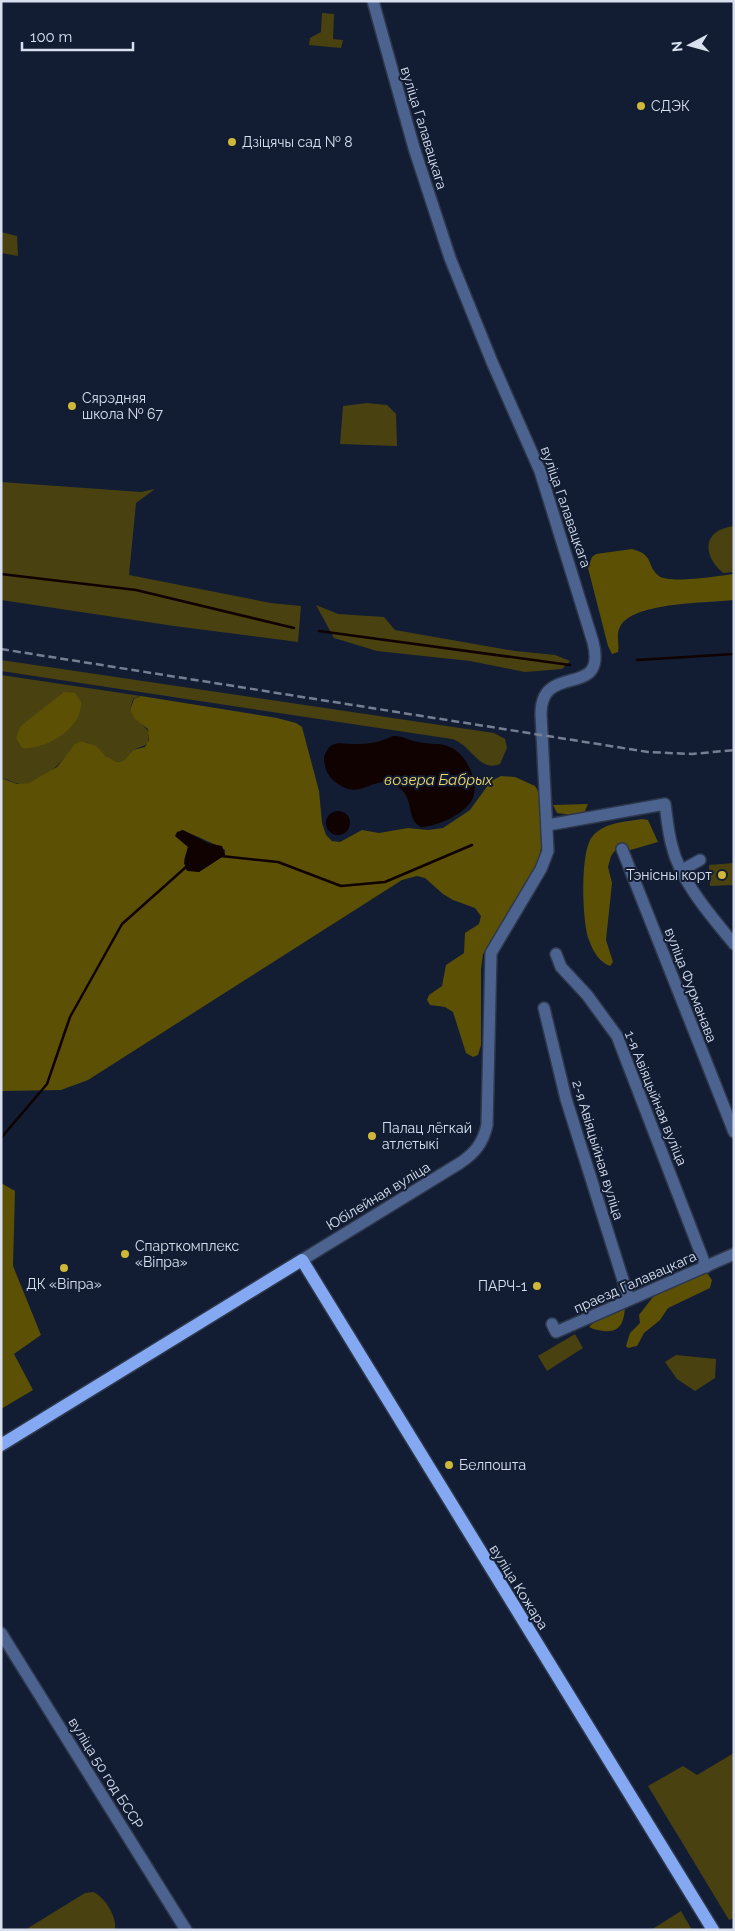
<svg xmlns="http://www.w3.org/2000/svg" width="735" height="1931" viewBox="0 0 735 1931" font-family="Raleway,sans-serif">
<rect width="100%" height="100%" fill="#121d33"/>
<g fill="#4a4110">
<path d="M322,13l12,1 -1,25 10,1 -2,8 -32,-3 1,-7 11,-6z"/>
<path d="M1,232l16,4 1,20 -17,-3z"/>
<path d="M367,403l20,2 9,9 1,32 -57,-2 3,-38z"/>
<path d="M1,482l140,10 14,-3 -19,14 -7,72 142,28 30,3 -3,36 -124,-16 -173,-26z"/>
<path d="M734,526v46l-11,1c-21,-18 -21,-43 11,-47z"/>
<path d="M316,605l22,9 46,3 11,13 120,21 40,4 15,6 -8,8 -37,3 -55,-11 -93,-10 -43,-13z"/>
<path d="M1,660l493,73 11,6 2,9 -7,16c-21,9 -29,-20 -48,-25l-451,-68z"/>
<path d="M1,675l140,21 -8,3 -3,11 19,22 -1,12 -15,6 -10,11 -6,1c-13,-5 -20,-17 -35,-21 -19,13 -31,41 -58,43 -8,1 -15,-5 -23,-6z"/>
<path d="M734,863v22l-24,1 -1,-21z"/>
<path d="M575,1334l8,14 -36,23 -9,-15z"/>
<path d="M676,1355l40,4 -1,19 -20,13 -18,-12 -12,-17z"/>
<path d="M734,1753v165l-5,2 -81,-134 35,-20 14,9z"/>
<path d="M93,1892c12,5 24,25 22,38h-90l60,-37z"/>
<path d="M681,1911l11,19h-41z"/>
</g>
<g fill="#5c5005" fill-rule="evenodd">
<path d="M632,549c23,6 14,17 27,27 12,8 59,0 75,-2v26c-26,3 -98,2 -113,25 -6,9 -1,18 -3,27l-6,2 -4,-8 -20,-78 4,-11 4,-3z"/>
<path d="M64,692l11,1 6,9c2,26 -35,48 -59,46l-6,-10 4,-11 7,-6z"/>
<path d="M141,696l136,22 19,5 6,4 17,64 3,32 4,12 6,6 8,1 22,-12 17,3 29,-5 20,2 15,-2 27,-18 21,-29 10,-5 14,1 20,9c12,17 9,59 2,78l-54,90 -2,15v76l-3,10 -5,2 -7,-4 -13,-41 -8,-5 -15,-2 -3,-5 2,-5 13,-9 4,-21 18,-12 1,-20 14,-9 2,-8 -6,-8 -22,-8 -10,-6 -18,-16 -8,-2 -15,4 -314,200 -27,10 -60,1v-313l16,6 12,-1 28,-16 18,-23 7,-3 14,5 10,10 11,6 6,-1 10,-11 12,-3 4,-7 -1,-11 -13,-10 -5,-9 4,-11zM181,830c5,1 40,17 44,20v5l-26,17 -15,-12 4,-13z"/>
<path d="M588,804l-4,9 -12,2 -15,-2 -4,-8z"/>
<path d="M642,819l6,1 10,22 -31,9 -10,-3 -6,8 -3,11 4,16 -6,57 7,22 -3,4c-11,-4 -17,-15 -21,-26 -7,-19 -9,-88 3,-103 12,-15 33,-15 50,-18z"/>
<path d="M1,1183l14,8 -2,75 28,69 -27,19 19,36 -32,19z"/>
<path d="M707,1273l5,7 -2,8 -42,20 -8,12 -16,13 -7,13 -9,2 -2,-2 4,-13 10,-10 -1,-8 14,-18 6,-4z"/>
<path d="M625,1307c-1,14 -4,26 -21,24 -5,-1 -10,-1 -15,-4l8,-8z"/>
</g>
<g fill="#0f0200">
<path d="M393,736c9,-1 17,5 25,6 12,3 24,0 34,6 15,8 27,33 21,50 -6,15 -36,29 -52,29 -17,-8 -4,-33 -28,-43 -22,-9 -33,19 -59,-3 -7,-6 -10,-14 -10,-24 6,-20 20,-12 35,-13 12,0 24,-3 34,-8z"/>
<circle cx="338" cy="823" r="12"/>
<path d="M183,830l25,13 14,3 3,9 -26,17 -12,-1 -3,-8 4,-16 -13,-11 2,-4z"/>
</g>
<g fill="none" stroke-linecap="round" stroke-linejoin="round">
<g stroke="#0f0200" stroke-width="2.5">
<path d="M1,574l135,16 158,38"/>
<path d="M319,631l251,34"/>
<path d="M637,660l97,-6"/>
<path d="M221,856l57,6 63,24 44,-4 87,-37"/>
<path d="M1,1138l46,-54 23,-67 52,-93 64,-57"/>
</g>
<defs>
<g id="minor">
<path d="M548,825l117,-21c2,14 3,28 7,42 8,35 40,71 62,98"/>
<path d="M622,849l112,283"/>
<path d="M682,870l18,-10"/>
<path d="M556,954l5,13 26,28 30,41 89,231"/>
<path d="M544,1008l22,91 63,200"/>
<path d="M302,1260l158,-97c15,-10 23,-20 27,-38l4,-172 50,-84 7,-18 -7,-136c-1,-55 67,-14 52,-73l-53,-171 -48,-109 -42,-104 -36,-110 -41,-147"/>
<path d="M552,1324l4,8 178,-78"/>
<path d="M1,1633l185,297"/>
</g>
<path id="major" d="M1,1445l301,-185 411,670"/>
</defs>
<use href="#minor" stroke="#2e384d" stroke-width="14"/>
<use href="#major" stroke="#2e384d" stroke-width="15"/>
<use href="#minor" stroke="#4d638f" stroke-width="11"/>
<use href="#major" stroke="#84a9f2" stroke-width="12"/>
<path stroke="#767f92" stroke-width="2.5" stroke-dasharray="8 4" stroke-linecap="butt" d="M1,649l647,103 44,2 42,-4"/>
</g>
<g fill="#cfb837" stroke="#121d33" stroke-width="2">
<circle cx="641" cy="106" r="5"/>
<circle cx="232" cy="142" r="5"/>
<circle cx="72" cy="406" r="5"/>
<circle cx="722" cy="875" r="5"/>
<circle cx="372" cy="1136" r="5"/>
<circle cx="125" cy="1254" r="5"/>
<circle cx="64" cy="1268" r="5"/>
<circle cx="537" cy="1286" r="5"/>
<circle cx="449" cy="1465" r="5"/>
</g>
<g text-anchor="middle" stroke-width="4" stroke-linejoin="round" paint-order="stroke">
<g font-size="14" fill="#d8e0ef" stroke="#121d33" text-anchor="start">
<text x="651" y="111">СДЭК</text>
<text x="242" y="147">Дзіцячы сад № 8</text>
<text x="82" y="403">Сярэдняя<tspan x="82" dy="16">школа № 67</tspan></text>
<text x="712" y="880" text-anchor="end">Тэнісны корт</text>
<text x="382" y="1133">Палац лёгкай<tspan x="382" dy="16">атлетыкі</tspan></text>
<text x="135" y="1251">Спарткомплекс<tspan x="135" dy="16">«Віпра»</tspan></text>
<text x="64" y="1289" text-anchor="middle">ДК «Віпра»</text>
<text x="527" y="1291" text-anchor="end">ПАРЧ-1</text>
<text x="459" y="1470">Белпошта</text>
</g>
<g font-size="14" fill="#d8e0ef" stroke="#121d33">
<text transform="translate(424 128) rotate(73)" y="5">вуліца Галавацкага</text>
<text transform="translate(566 507) rotate(71)" y="5">вуліца Галавацкага</text>
<text transform="translate(691 985) rotate(69)" y="5">вуліца Фурманава</text>
<text transform="translate(656 1098) rotate(68)" y="5">1-я Авіяцыйная вуліца</text>
<text transform="translate(598 1150) rotate(73)" y="5">2-я Авіяцыйная вуліца</text>
<text transform="translate(378 1196) rotate(-31)" y="5">Юбілейная вуліца</text>
<text transform="translate(635 1282) rotate(-24)" y="5">праезд Галавацкага</text>
<text transform="translate(519 1587) rotate(58)" y="5">вуліца Кожара</text>
<text transform="translate(106 1773) rotate(58)" y="5">вуліца 50 год БССР</text>
</g>
<g font-size="15" font-style="italic" fill="#f1db66" stroke="#121d33">
<text x="438" y="785">возера Бабрых</text>
</g>
</g>
<rect width="735" height="1931" fill="none" stroke="#d8e0ef" stroke-width="5"/>
<g transform="translate(690 45) rotate(264)" stroke="#121d33" stroke-width="4" paint-order="stroke">
<path d="M0-4L9 19L0 12L-9 19Z" fill="#d8e0ef"/>
<text y="-8" font-size="14" font-weight="bold" text-anchor="middle" fill="#d8e0ef">N</text>
</g>
<path d="M22 42v8h111v-8" fill="none" stroke="#d8e0ef" stroke-width="2.5"/>
<text x="30" y="42" font-size="15" fill="#d8e0ef" stroke="#121d33" stroke-width="4" paint-order="stroke">100 m</text>
</svg>
